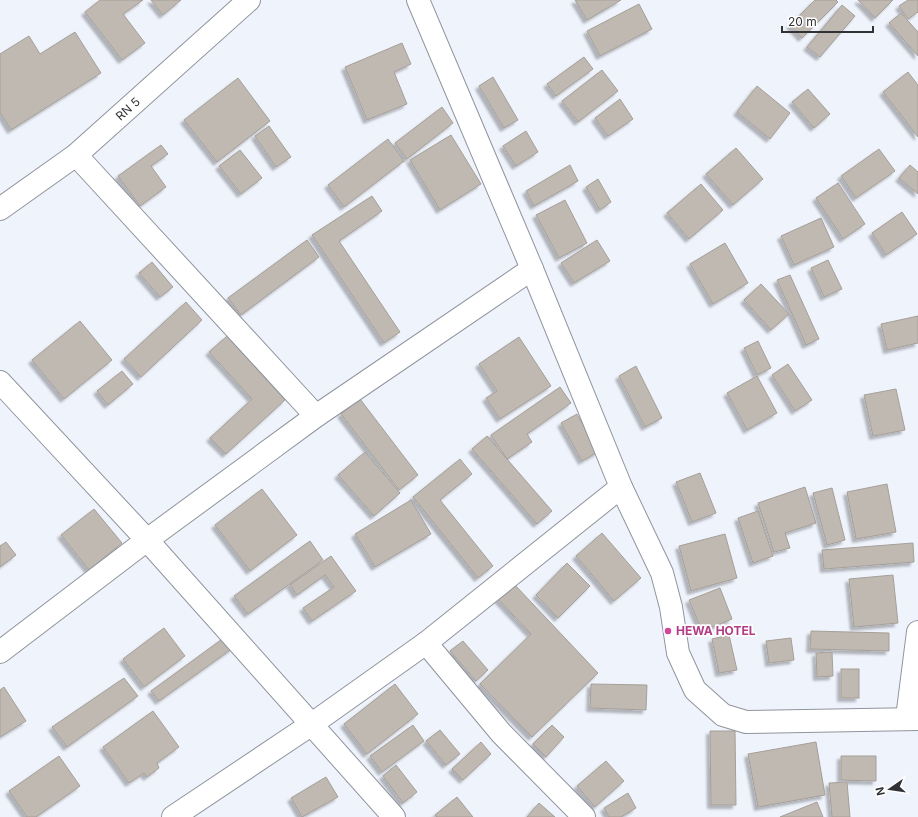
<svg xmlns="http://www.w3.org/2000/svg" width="918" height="817" viewBox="0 0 918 817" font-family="Inter,sans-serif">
<defs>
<filter id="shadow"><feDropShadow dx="-3.5" dy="3.5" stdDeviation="1" flood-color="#0004"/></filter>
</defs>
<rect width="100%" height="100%" fill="#eff3fc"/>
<g fill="#bfb9b2" stroke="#a59f98" filter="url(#shadow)">
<path d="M100,0h43l-20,14 22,29 -23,17 -37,-48z"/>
<path d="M151,0h30l-18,15z"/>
<path d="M575,0h46l-34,20z"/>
<path d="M815,0h21l2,2 -36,36 -12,-13z"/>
<path d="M858,0h35l-18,18z"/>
<path d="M908,0h10v12l-10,7 -9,-13z"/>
<path d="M639,4l13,25 -52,27 -13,-25z"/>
<path d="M842,5l13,11 -35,41 -13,-10z"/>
<path d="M901,13l17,19v24l-29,-33z"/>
<path d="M75,32l26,41 -90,57 -11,-18v-58l29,-18 11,18z"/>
<path d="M402,43l9,21 -17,8 13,32 -40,16 -22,-53z"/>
<path d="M584,57l9,12 -37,27 -9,-12z"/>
<path d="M602,70l16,21 -40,31 -16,-21z"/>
<path d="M908,72l10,13v52l-35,-45z"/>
<path d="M493,77l25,43 -14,8 -25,-42z"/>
<path d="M238,78l32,43 -53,41 -33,-42z"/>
<path d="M757,86l33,27 -20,26 -33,-27z"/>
<path d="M808,89l22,25 -16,14 -22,-26z"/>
<path d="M620,99l13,20 -25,17 -13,-18z"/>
<path d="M442,107l11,16 -46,36 -12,-16z"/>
<path d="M269,126l22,31 -15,10 -21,-31z"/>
<path d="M526,131l12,21 -22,14 -13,-20z"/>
<path d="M451,135l30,49 -41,26 -30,-50z"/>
<path d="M388,139l16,22 -60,46 -16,-22z"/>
<path d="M161,145l7,9 -17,12 15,21 -26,19 -22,-30z"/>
<path d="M736,148l27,31 -30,26 -27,-31z"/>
<path d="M879,149l16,22 -39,27 -15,-22z"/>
<path d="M240,150l22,28 -21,16 -22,-28z"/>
<path d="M570,165l8,16 -44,25 -8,-15z"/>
<path d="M910,165l8,7v22l-19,-16z"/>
<path d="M598,179l13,23 -11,8 -14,-23z"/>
<path d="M838,183l27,41 -22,15 -27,-41z"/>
<path d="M701,184l22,26 -34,29 -22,-26z"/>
<path d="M372,196l10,15 -43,30 61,91 -16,11 -72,-108z"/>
<path d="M565,200l22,43 -28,15 -23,-43z"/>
<path d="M902,212l15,22 -31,21 -14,-22z"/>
<path d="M821,218l13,29 -40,18 -13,-29z"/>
<path d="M307,240l12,17 -78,58 -13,-17z"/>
<path d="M597,240l13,21 -36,22 -13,-20z"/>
<path d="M725,243l23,40 -35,21 -23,-40z"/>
<path d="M828,260l14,29 -18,8 -13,-29z"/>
<path d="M152,262l21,25 -13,10 -21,-24z"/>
<path d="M790,275l29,64 -13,6 -29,-65z"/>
<path d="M761,284l28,30 -18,16 -27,-30z"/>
<path d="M186,302l16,18 -61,57 -17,-18z"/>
<path d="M918,316v27l-31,7 -6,-26z"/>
<path d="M80,321l32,39 -48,39 -32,-39z"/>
<path d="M227,336l58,64 -59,54 -16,-16 42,-39 -43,-47z"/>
<path d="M519,337l32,49 -51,33 -14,-21 11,-7 -18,-27z"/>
<path d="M758,341l13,27 -14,7 -13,-27z"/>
<path d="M788,364l24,36 -17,11 -23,-36z"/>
<path d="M636,366l26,52 -17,9 -26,-51z"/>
<path d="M122,371l11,13 -25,21 -11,-14z"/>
<path d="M757,376l20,37 -30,17 -20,-37z"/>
<path d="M560,387l11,16 -44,31 5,8 -25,17 -16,-24z"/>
<path d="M896,389l9,41 -32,6 -9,-41z"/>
<path d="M360,399l58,76 -19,15 -58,-76z"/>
<path d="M577,414l21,38 -16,9 -21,-38z"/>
<path d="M487,436l65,75 -15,13 -65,-75z"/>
<path d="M365,452l35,41 -26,23 -36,-41z"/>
<path d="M460,459l12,15 -32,26 53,66 -15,12 -65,-81z"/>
<path d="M700,473l16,40 -24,9 -16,-40z"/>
<path d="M887,484l9,48 -40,7 -9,-47z"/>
<path d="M805,487l11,36 -31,10 5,15 -16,4 -16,-49z"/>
<path d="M832,488l13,52 -18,5 -14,-52z"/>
<path d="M262,489l35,46 -47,36 -35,-46z"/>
<path d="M411,500l20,34 -56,33 -20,-33z"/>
<path d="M94,509l28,34 -33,27 -28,-35z"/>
<path d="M758,511l15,45 -20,7 -15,-45z"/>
<path d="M602,533l39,45 -27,23 -38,-45z"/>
<path d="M725,534l12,44 -46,13 -12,-45z"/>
<path d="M310,541l13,19 -75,54 -14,-18z"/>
<path d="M6,542l10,13 -16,12v-21z"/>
<path d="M913,543l1,19 -90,7 -2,-19z"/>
<path d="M331,556l25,35 -44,30 -9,-13 31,-21 -9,-12 -28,20 -7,-10z"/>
<path d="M567,563l23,23 -32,32 -22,-23z"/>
<path d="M893,575l5,48 -44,4 -5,-48z"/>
<path d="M514,584l84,89 -66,64 -52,-53 51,-50 -33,-35z"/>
<path d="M720,588l12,31 -30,12 -13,-31z"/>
<path d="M164,628l21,28 -41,31 -21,-28z"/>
<path d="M811,631l78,2v18l-79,-2z"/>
<path d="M729,635l8,35 -18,3 -7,-34z"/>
<path d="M225,637l8,11 -74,53 -8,-10z"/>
<path d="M791,638l3,22 -25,3 -3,-22z"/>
<path d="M463,641l25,29 -12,11 -26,-30z"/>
<path d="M832,652l1,24 -16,1 -1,-24z"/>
<rect x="841" y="669" width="18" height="29"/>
<path d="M124,678l14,18 -71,51 -15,-20z"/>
<path d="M395,684l23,30 -51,40 -23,-30z"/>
<path d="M591,684l56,1 -1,25 -56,-2z"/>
<path d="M4,687l22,34 -26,16v-47z"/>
<path d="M153,711l26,36 -22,16 2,5 -12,9 -3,-4 -15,10 -26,-36z"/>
<path d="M413,725l11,16 -42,31 -12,-16z"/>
<path d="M552,725l12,12 -18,20 -13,-13z"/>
<path d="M440,730l20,24 -14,11 -20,-24z"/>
<path d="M710,731h25l1,74h-25z"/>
<path d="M481,742l10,12 -28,26 -11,-11z"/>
<path d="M816,742l9,53 -67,12 -10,-53z"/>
<path d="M59,756l21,30 -44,31h-9l-18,-26z"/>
<path d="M841,756h35v25l-35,-1z"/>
<path d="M606,761l18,20 -29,26 -18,-21z"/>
<path d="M396,765l21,27 -14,11 -20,-27z"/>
<path d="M326,777l12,20 -36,20 -11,-19z"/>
<path d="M847,782l3,35h-18l-3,-34z"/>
<path d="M628,793l8,15 -15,9h-12l-5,-9z"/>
<path d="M457,797l16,20h-36l-2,-2z"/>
<path d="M817,802l6,15h-43z"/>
<path d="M539,803l16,14h-28z"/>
</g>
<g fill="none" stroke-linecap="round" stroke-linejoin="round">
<defs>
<g id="minor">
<path d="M418,0l114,269 89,218 41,86 9,34 7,46 17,37 28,25 23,7 172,-3"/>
<path d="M76,155l240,261"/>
<path d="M0,382l147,158 247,277"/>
<path d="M426,643l75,90 83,84"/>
<path d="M0,652l147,-112 169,-124 216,-147"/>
<path d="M907,718l11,-86"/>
<path d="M173,817l139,-93 114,-81 195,-156"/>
</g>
<path id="primary" d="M0,209l76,-54 173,-155"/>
</defs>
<use href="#minor" stroke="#90949c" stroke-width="24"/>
<use href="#primary" stroke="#90949c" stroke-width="24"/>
<use href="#minor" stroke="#fff" stroke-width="22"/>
<use href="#primary" stroke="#fff" stroke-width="22"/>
</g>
<circle fill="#d1479c" stroke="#fff" stroke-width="1.5" cx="668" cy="631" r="4"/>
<g text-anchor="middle" stroke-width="3.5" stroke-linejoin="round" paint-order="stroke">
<g font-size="12" fill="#303235" stroke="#fff">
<text transform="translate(128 109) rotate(-42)" y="4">RN 5</text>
</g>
<g font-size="12" font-weight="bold" fill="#b23c85" stroke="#fff" text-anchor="start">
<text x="676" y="635">HEWA HOTEL</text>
</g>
</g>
<g transform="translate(890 789) rotate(257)" stroke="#ffffff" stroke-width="3" paint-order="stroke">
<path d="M0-3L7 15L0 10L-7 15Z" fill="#303235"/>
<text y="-6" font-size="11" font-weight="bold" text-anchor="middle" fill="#303235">N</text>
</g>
<path d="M782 26v6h91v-6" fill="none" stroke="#303235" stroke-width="2"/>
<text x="788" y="26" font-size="12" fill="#303235" stroke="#ffffff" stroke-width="3" paint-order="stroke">20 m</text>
</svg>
